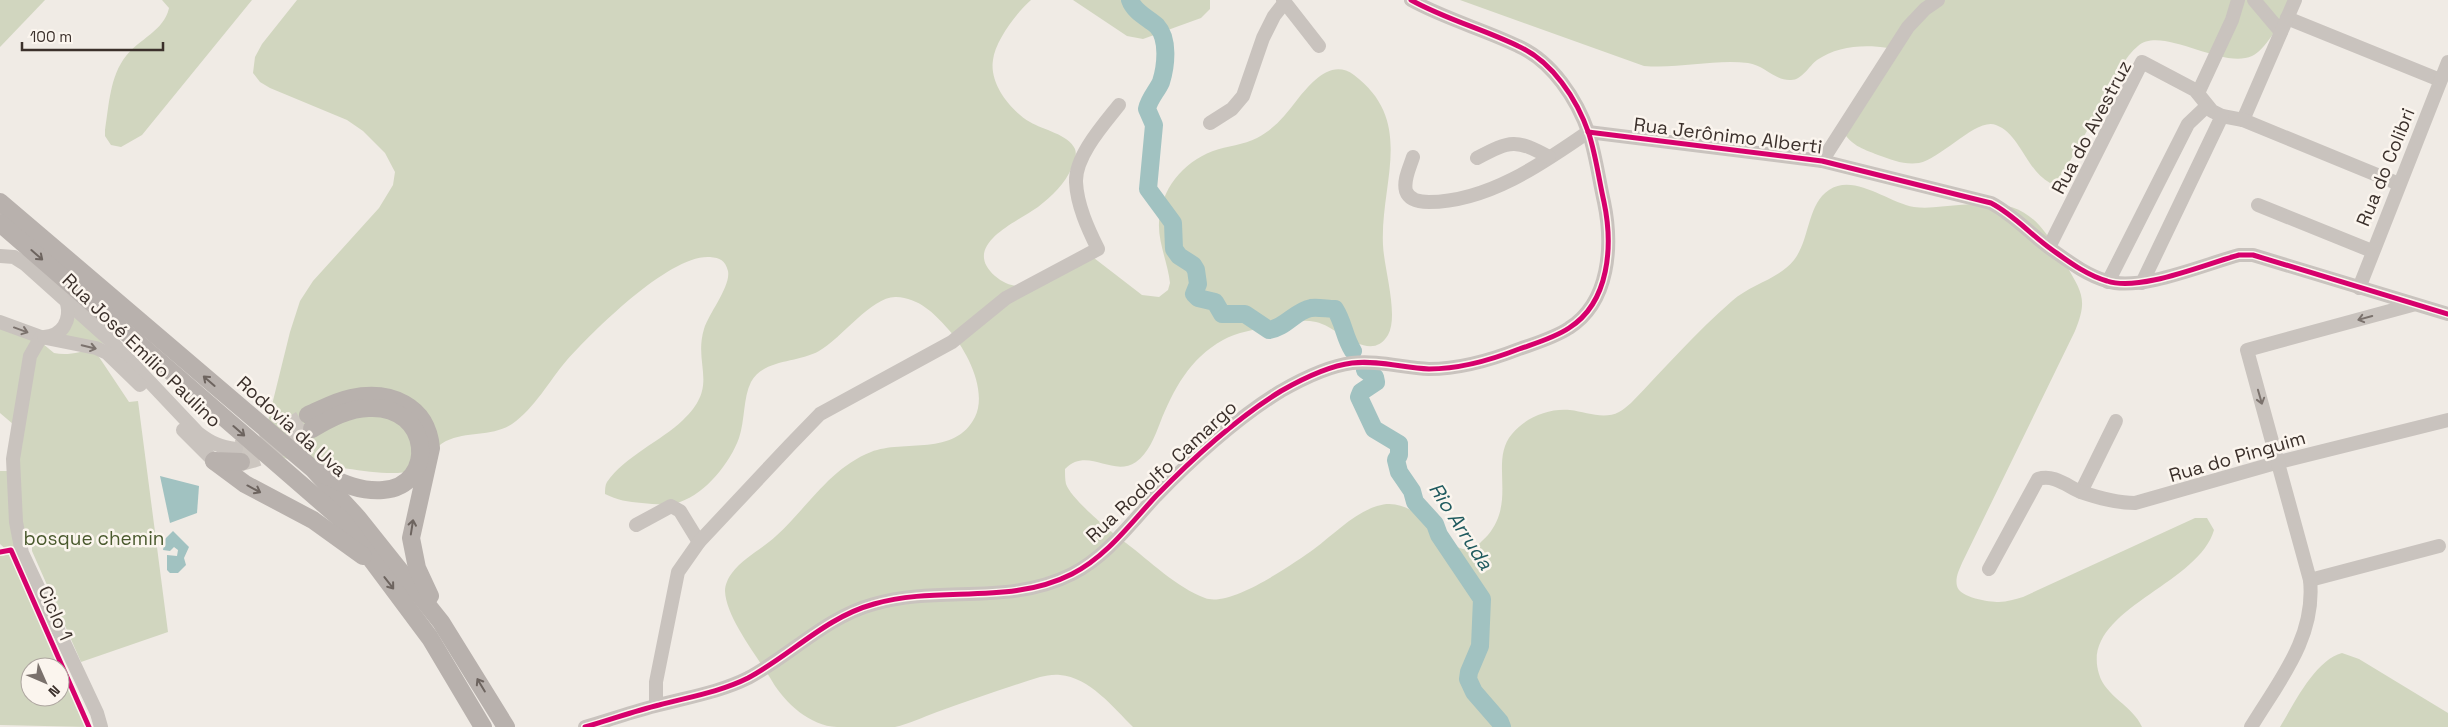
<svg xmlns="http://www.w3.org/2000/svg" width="2448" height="727" viewBox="0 0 2448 727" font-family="'Space Grotesk',sans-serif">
<rect width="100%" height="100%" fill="#f0ebe5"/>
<g fill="#d1d6bf" fill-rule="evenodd">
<path d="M0,0h45l-45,47z"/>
<path d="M162,0h90l-110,135 -21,12 -10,-2 -6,-9v-6c4,-25 5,-54 21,-74 13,-17 38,-25 43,-48z"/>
<path d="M297,0h734c-14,12 -36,41 -38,60 -4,24 18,51 37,62 13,8 38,12 45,27 2,6 0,13 -3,18 -7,17 -20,29 -34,40 -21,15 -78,38 -43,69 7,6 15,10 24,10 10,0 61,-23 75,-28l48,37 17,2 9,-7 2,-7c-2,-20 -12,-40 -11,-60 1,-33 24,-61 54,-72 14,-5 31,-6 44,-13 17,-9 28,-22 40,-38 14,-17 34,-42 57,-25 62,47 26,107 29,170 1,24 16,70 5,90 -18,30 -51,-9 -72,-13 -14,-3 -30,0 -45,4 -16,4 -34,6 -48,14 -33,18 -50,50 -63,83 -5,13 -12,31 -24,39 -24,16 -48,-16 -71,7 0,5 0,11 1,15 5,15 46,49 60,59 24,18 50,44 79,55 25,10 88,-34 109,-49 19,-14 40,-36 63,-43 43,-14 67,49 93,43 7,-2 13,-9 18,-14 29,-35 1,-74 24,-101 14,-17 37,-26 58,-24 16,2 34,10 49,2 4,-2 8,-6 12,-9 33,-34 65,-71 101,-102 19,-17 47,-22 62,-41 16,-20 13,-56 35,-70 25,-17 58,12 85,17 15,2 30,-1 45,-2 62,-7 77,8 107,60 16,27 22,35 9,66l-113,232c-3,7 -7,15 -5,23 3,12 32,16 42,16 8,0 16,-3 24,-5l172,-79h12l7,12c-16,56 -135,80 -115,144 6,22 34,32 43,53h-1009c-19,-19 -44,-50 -73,-52 -7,-1 -14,1 -20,2 -35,11 -69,23 -103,35 -14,5 -28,12 -42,15 -18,0 -40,0 -58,0 -27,-1 -52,-24 -65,-46 -14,-24 -46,-63 -47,-90 0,-6 3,-13 7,-18 11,-15 30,-24 44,-37 31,-28 54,-68 95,-84 33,-13 84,5 104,-35 13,-27 -9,-68 -27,-88 -14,-16 -29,-31 -52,-32 -24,-1 -54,41 -77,54 -21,12 -56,8 -68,31 -8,16 -6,39 -12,56 -9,25 -33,55 -59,64 -12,4 -26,2 -38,1 -14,-1 -25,-3 -37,-9 0,-4 0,-9 2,-12 17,-25 54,-41 76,-62 37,-35 10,-54 21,-91 5,-16 27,-43 24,-58 -3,-11 -8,-13 -18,-14 -40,-3 -117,74 -143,103 -18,21 -32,48 -55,64 -20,13 -45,7 -66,17 -14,7 -19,25 -35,30 -24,7 -80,-6 -106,-9 -27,-4 -41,-6 -38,-37l23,-93 10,-31 13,-20 66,-73 14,-23 2,-13 -10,-19 -22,-22 -16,-11 -77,-32 -10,-6 -7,-9 2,-16 7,-13z"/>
<path d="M1073,0h137v9l-9,9 -58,21 -16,-3z"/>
<path d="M1460,0h832c-7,15 -25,49 -40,56 -30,14 -90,-31 -114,-10 -13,10 -22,30 -29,45 -14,25 -28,51 -43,77l-8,11 -8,4c-24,-13 -30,-49 -54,-58 -19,-8 -55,34 -77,38 -15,2 -27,-3 -41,-8 -17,-7 -26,-9 -36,-25l46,-82c-24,-4 -51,-2 -71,12 -8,6 -15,20 -26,20 -16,1 -27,-15 -43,-17 -34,-4 -69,6 -104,3z"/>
<path d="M0,315l19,9 35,29c14,3 27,-1 39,-5l36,54 9,-1 30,231 -87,30 -49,-111v-17l-8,18 -12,4 77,171 -89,-2v-169l11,-2 -11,-10v-73h7l13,-41 -20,-17zM30,667h30v30h-30z"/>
<path d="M76,315l28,29 -40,-6z"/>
<path d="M2342,653l17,6 89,54v14h-168c14,-23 35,-67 62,-74z"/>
</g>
<g fill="#a1c2c1">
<path d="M160,476l39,10 -2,27 -27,10z"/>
<path d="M173,531l16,16 -5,11 2,7 -8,8h-8l-3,-3v-15l10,1 1,-6 -4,-3 -4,4 -7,-1 2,-11z"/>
</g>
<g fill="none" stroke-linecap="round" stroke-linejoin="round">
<g stroke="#a1c2c1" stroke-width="18">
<path d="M1130,0c4,12 18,18 27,26 12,13 9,40 4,56 -4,9 -12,17 -14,27l7,16 -6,64 25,34 1,26 5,7 14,9 3,5 2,14 -4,10 4,4 17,4 7,12h23l24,16c16,-2 26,-19 42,-22 7,-1 17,1 24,1 9,14 9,28 18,42"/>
<path d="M1365,370l10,7 1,5 -15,10 -2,5 15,32 25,15v11l-3,5 3,12 13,19 3,11 20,22 4,11 43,64 -2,47 -11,26 -1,7 6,13 26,30 2,5"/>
</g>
<g stroke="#ccc6c0" stroke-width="18" stroke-dasharray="18 9" stroke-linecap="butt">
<path d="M236,449c27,-3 49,-19 72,-34"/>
<path d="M241,462c27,-6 48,-18 71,-33"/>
</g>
<g stroke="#c9c3be" stroke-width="14">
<path d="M1283,0l36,46"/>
<path d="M2254,0l27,32"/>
<path d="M2287,18l153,62"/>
<path d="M2198,93l34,-73 6,-20"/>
<path d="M2243,120l52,-120"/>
<path d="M1210,123l22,-14 11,-13 20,-58 11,-22 11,-14"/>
<path d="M1588,132l234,29 169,42c23,12 39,31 60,46 17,12 35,26 56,32 33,11 98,-17 132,-26h14l195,59"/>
<path d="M1413,157c-3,10 -10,23 -7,34 3,9 14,11 23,11 58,0 113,-38 159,-70"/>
<path d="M1477,158c34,-18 39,-19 72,-1"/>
<path d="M1822,161l86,-134 17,-18 13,-9"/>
<path d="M2258,205l114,46"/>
<path d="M2049,247l93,-185 53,28 17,21 10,5 21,4 156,64"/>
<path d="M0,256l14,1 11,7 87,78 86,91c13,10 22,14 38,16"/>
<path d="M2108,282l80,-158 19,-18"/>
<path d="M2142,283l80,-167"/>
<path d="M2359,288l89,-226"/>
<path d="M0,322l41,15 55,11 11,5 33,32"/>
<path d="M41,337l-11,19 -17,103 3,63 6,31 75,160 4,14"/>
<path d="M44,337c19,-1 27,-17 23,-34"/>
<path d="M183,430l31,31"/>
<path d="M2081,492l35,-71"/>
<path d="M636,525l35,-19 9,5 19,31"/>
<path d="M1989,569l49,-90c16,-5 29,7 43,13 18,6 35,11 54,11l144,-41 169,-42"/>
<path d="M2310,580l129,-34"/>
<path d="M656,705v-23l22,-110 21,-30 91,-97 30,-31 132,-72 54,-44 92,-49c-10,-20 -21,-44 -22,-67 -1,-26 28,-58 43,-77"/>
<path d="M585,727c25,-7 49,-16 74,-22 30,-8 61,-13 89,-27 43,-23 78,-61 126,-74 65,-19 135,2 198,-30 35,-18 58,-50 84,-78 36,-37 81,-78 125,-105 21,-12 47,-25 71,-28 26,-3 52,5 77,6 31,0 62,-9 90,-20 17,-6 35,-11 50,-21 41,-26 44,-83 35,-126 -5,-22 -8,-46 -15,-68 -12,-35 -37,-73 -71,-88 -35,-17 -73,-27 -107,-46"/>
<path d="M2251,727c28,-46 65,-90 59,-147l-63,-230 165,-45"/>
</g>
<g stroke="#b8b1ad" stroke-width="18">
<path d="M0,202l313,267 45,49 83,104 65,105"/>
<path d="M0,223l342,297 88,118 53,89"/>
<path d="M308,415c14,-6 28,-14 43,-17 39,-8 76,7 80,50l-20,90 6,30 13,28"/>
<path d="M312,429c17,-10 37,-21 57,-21 63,-3 68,78 14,82 -23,2 -43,-8 -63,-17"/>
<path d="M214,461l31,23 68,36 50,36"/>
<path d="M214,461l27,1"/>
</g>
<defs>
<g id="cycleway">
<path d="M1588,132l234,29 169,42c23,12 39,31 60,46 17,12 35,26 56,32 33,11 98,-17 132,-26h14l195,59"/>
<path d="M0,552l11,-2 78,177"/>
<path d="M585,727c25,-7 49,-16 74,-22 30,-8 61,-13 89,-27 43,-23 78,-61 126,-74 65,-19 135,2 198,-30 35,-18 58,-50 84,-78 36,-37 81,-78 125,-105 21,-12 47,-25 71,-28 26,-3 52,5 77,6 31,0 62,-9 90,-20 17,-6 35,-11 50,-21 41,-26 44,-83 35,-126 -5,-22 -8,-46 -15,-68 -12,-35 -37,-73 -71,-88 -35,-17 -73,-27 -107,-46"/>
</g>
</defs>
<use href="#cycleway" stroke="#fbf5ee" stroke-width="8"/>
<use href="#cycleway" stroke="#d6006c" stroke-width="5"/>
</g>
<defs><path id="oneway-shaft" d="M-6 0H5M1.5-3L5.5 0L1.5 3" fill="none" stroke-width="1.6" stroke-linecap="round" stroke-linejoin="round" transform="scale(1.25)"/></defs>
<g stroke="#6d645f">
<use href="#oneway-shaft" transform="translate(37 255) rotate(41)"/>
<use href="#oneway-shaft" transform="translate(209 381) rotate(-139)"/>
<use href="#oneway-shaft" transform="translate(239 431) rotate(41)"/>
<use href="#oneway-shaft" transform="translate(254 489) rotate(28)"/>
<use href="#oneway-shaft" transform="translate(412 527) rotate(-81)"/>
<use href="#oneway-shaft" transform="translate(389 583) rotate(52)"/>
<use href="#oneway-shaft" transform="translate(481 685) rotate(-121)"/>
</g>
<g stroke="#7b726d">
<use href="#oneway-shaft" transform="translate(2365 318) rotate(165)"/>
<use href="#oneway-shaft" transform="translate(21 330) rotate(20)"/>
<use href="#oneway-shaft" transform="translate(89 347) rotate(13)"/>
<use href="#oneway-shaft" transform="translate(2260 397) rotate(74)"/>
</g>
<g text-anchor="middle" stroke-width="5" stroke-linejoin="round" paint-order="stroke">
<g font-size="19" fill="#3b302b" stroke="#fbf5ee">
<text transform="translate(2091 127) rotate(-62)" y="7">Rua do Avestruz</text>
<text transform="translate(1728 135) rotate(7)" y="7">Rua Jerônimo Alberti</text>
<text transform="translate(2385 167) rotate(-68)" y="7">Rua do Colibri</text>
<text transform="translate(142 350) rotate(44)" y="7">Rua José Emílio Paulino</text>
<text transform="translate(292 426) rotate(42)" y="7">Rodovia da Uva</text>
<text transform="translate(2237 456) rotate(-16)" y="7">Rua do Pinguim</text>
<text transform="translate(1161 471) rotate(-43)" y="7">Rua Rodolfo Camargo</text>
<text transform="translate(56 613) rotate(66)" y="7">Ciclo 1</text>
</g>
<g font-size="19" fill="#4a5a2e" stroke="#fbf5ee">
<text x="94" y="545">bosque chemin</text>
</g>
<g font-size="20" font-style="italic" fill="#1f5a5e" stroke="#fbf5ee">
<text transform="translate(1461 526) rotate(57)" y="7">Rio Arruda</text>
</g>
</g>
<g transform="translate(45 682) rotate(135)"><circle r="24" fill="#fbf5ee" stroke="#aea6a0"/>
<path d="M0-4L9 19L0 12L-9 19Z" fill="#7a716c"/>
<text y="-8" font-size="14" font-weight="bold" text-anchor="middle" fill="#3b302b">N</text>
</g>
<path d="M22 42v8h141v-8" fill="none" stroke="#3b302b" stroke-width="2.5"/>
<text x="30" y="42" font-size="15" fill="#3b302b" stroke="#fbf5ee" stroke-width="4" paint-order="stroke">100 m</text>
</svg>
